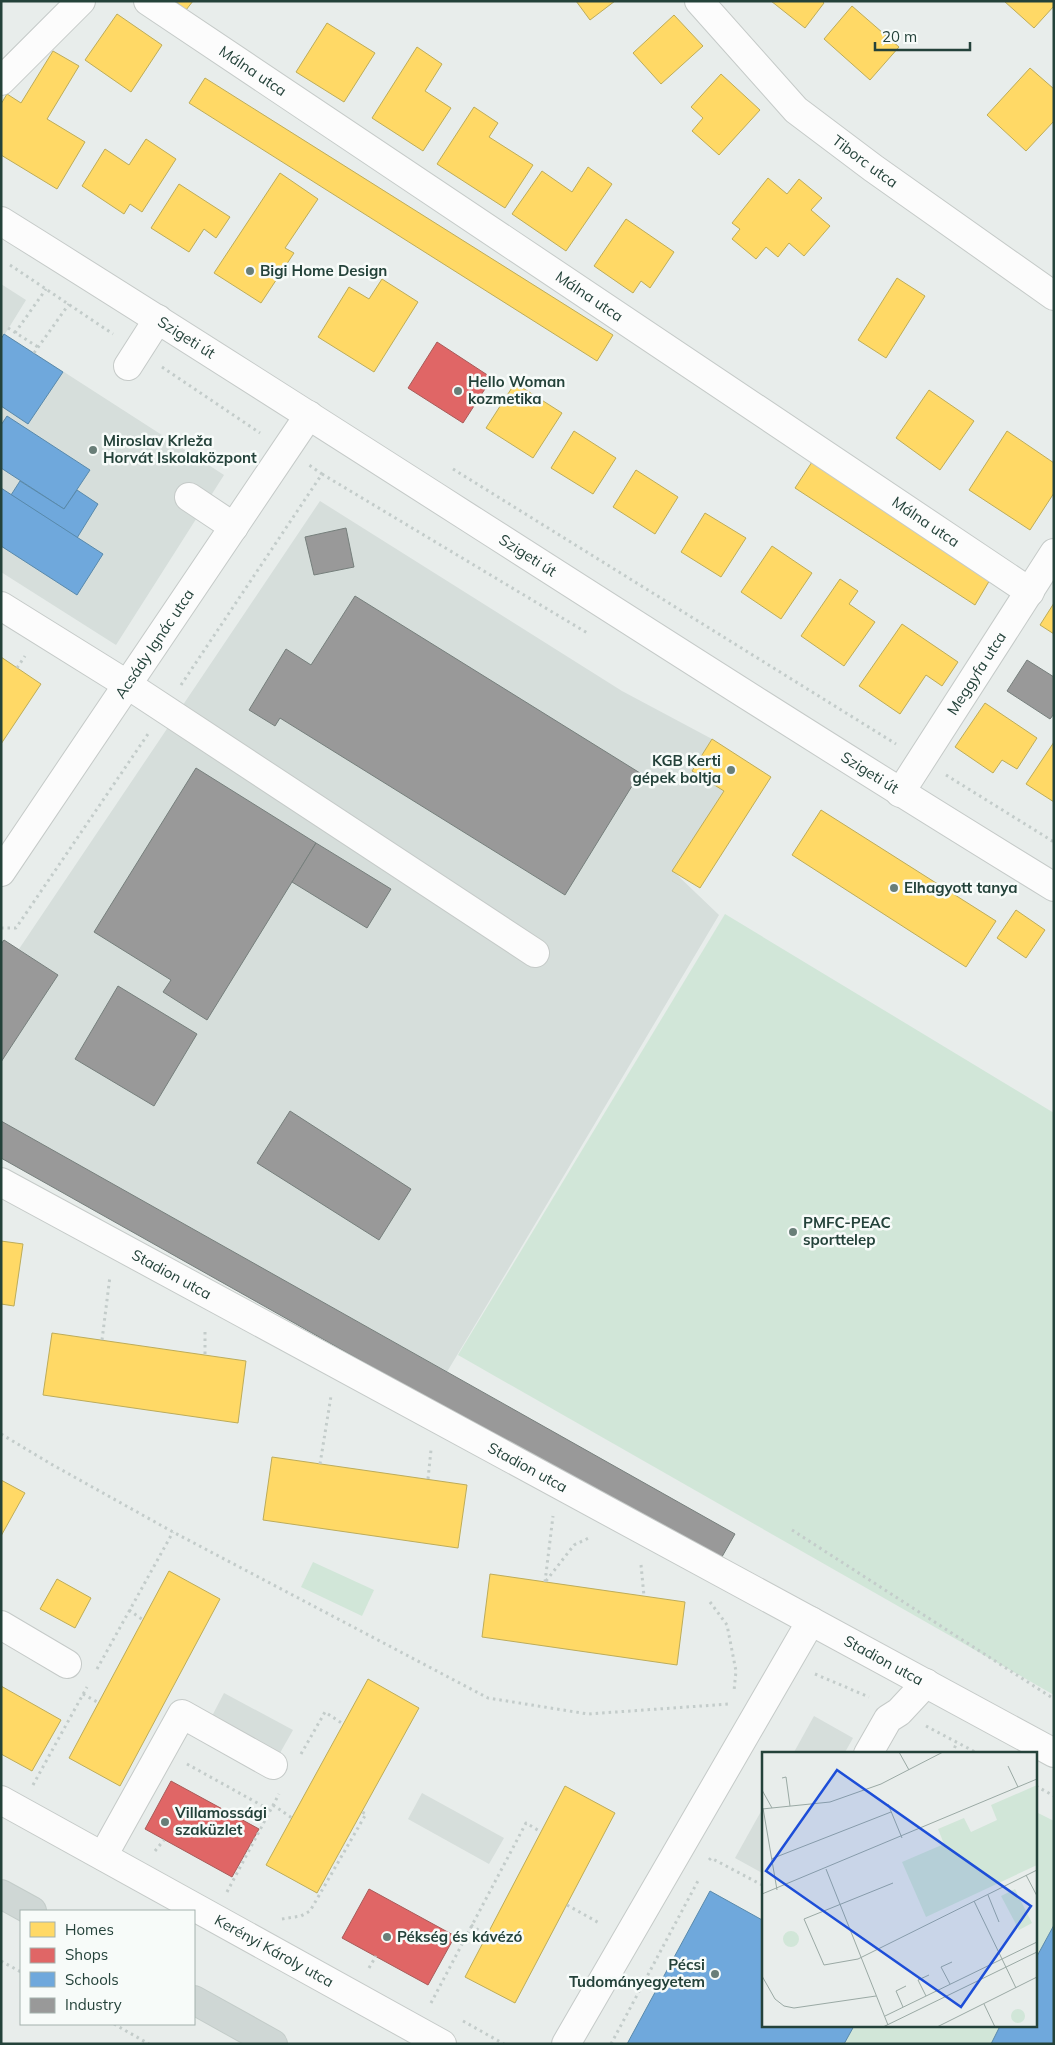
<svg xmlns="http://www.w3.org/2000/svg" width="1055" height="2045" viewBox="0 0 1055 2045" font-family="Mulish,sans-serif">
<rect width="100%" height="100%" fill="#e8edeb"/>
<g fill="#d6dedb">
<path d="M1,284l25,16 -21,34 219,141 -108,170 -115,-73z"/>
<path d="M320,501l302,190 90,48 -20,32 32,20 -51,80 46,44 -272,457 -446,-251v-59l57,-87 -39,-26z"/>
<path d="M224,1693l69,37 -13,23 -68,-37z"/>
<path d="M814,1716l39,22 -9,16h-51z"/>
<path d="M422,1793l82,45 -15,26 -81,-45z"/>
<path d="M764,1806v68l-29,-16z"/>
</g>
<g fill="#d1e6d8">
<path d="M725,914l329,199v582l-596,-340z"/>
<path d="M313,1562l61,28 -12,26 -61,-29z"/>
<path d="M1036,1812l18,9v104l-18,33z"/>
<path d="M854,2026h146l-9,18h-147z"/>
</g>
<g fill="#ffd966" stroke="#bdac59">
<path d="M175,1h18l-7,9z"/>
<path d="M576,1h39l-25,19z"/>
<path d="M771,1h51l2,2 -19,25z"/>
<path d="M1004,1h50v5l-20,22z"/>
<path d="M852,6l47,41 -29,33 -46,-41z"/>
<path d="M117,14l45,31 -31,47 -46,-32z"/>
<path d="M674,15l29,31 -42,38 -28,-31z"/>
<path d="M327,23l48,30 -31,49 -48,-30z"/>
<path d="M417,47l25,17 -17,27 26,17 -28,43 -51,-33z"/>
<path d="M53,51l26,15 -32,53 38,23 -28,47 -56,-34v-51l6,-10 14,9z"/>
<path d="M1030,68l24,21v32l-28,30 -39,-36z"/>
<path d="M721,74l39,36 -41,45 -27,-24 11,-13 -12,-11z"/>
<path d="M205,78l408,257 -16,26 -408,-258z"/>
<path d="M474,107l24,16 -9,14 44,28 -28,43 -68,-44z"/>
<path d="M146,139l30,20 -34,53 -12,-8 -6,10 -42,-28 23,-37 24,16z"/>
<path d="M588,167l24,17 -46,67 -54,-37 30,-43 30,21z"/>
<path d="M280,173l38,26 -33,49 9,5 -33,50 -47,-30z"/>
<path d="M768,178l19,16 12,-15 23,19 -11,12 19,16 -26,30 -15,-13 -11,14 -12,-10 -10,12 -24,-20 8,-10 -8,-6z"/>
<path d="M179,184l51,33 -14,21 -12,-9 -15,23 -38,-24z"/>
<path d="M626,219l48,33 -24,36 -9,-7 -8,12 -39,-27z"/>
<path d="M897,278l28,18 -39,62 -28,-18z"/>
<path d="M382,279l36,23 -44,70 -56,-35 31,-50 20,12z"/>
<path d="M515,383l47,30 -29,45 -47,-30z"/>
<path d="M929,390l45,31 -34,49 -44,-32z"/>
<path d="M574,431l42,27 -23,36 -42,-26z"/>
<path d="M1007,431l47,32v30l-24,37 -61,-40z"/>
<path d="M812,462l179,116 -16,27 -180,-117z"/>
<path d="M636,470l42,27 -23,37 -42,-27z"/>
<path d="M705,513l41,25 -25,39 -40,-25z"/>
<path d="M772,546l40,27 -31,46 -40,-27z"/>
<path d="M840,579l18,12 -9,13 26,18 -31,44 -43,-30z"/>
<path d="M1054,603v31l-14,-9z"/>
<path d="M902,624l56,38 -16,24 -16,-11 -26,39 -41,-28z"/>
<path d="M1,657l40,27 -40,60z"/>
<path d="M985,703l52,35 -20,31 -15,-9 -9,13 -38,-26z"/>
<path d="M712,739l59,38 -71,111 -28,-17 52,-80 -32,-20z"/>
<path d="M1054,742v60l-28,-18z"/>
<path d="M821,810l175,111 -30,46 -174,-112z"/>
<path d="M1016,910l29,20 -19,28 -29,-20z"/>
<path d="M1,1241l22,3 -9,62 -13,-2z"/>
<path d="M52,1333l194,28 -8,62 -195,-28z"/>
<path d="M272,1457l195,28 -9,63 -195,-28z"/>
<path d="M1,1480l24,13 -24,43z"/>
<path d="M169,1571l51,28 -100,187 -51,-28z"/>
<path d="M490,1574l195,28 -8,63 -195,-28z"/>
<path d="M57,1579l34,19 -16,30 -35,-19z"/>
<path d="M368,1679l51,29 -102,185 -51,-28z"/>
<path d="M1,1686l60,34 -29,51 -31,-17z"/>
<path d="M565,1786l50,27 -100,190 -50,-26z"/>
</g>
<g fill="#e06666" stroke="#a85b59">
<path d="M437,342l55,36 -29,45 -55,-35z"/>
<path d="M171,1781l88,48 -27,48 -87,-48z"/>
<path d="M369,1889l86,47 -27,49 -86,-47z"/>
</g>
<g fill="#6fa8dc" stroke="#5889ab">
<path d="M4,334l59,38 -35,52 -27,-18v-67z"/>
<path d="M7,416l83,54 -26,39 -63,-41v-43z"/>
<path d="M20,481l44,28 13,-19 21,14 -21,34 -66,-43z"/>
<path d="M1,488l102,66 -26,41 -76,-49z"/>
<path d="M710,1891l54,30v105h90l-10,18h-217z"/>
<path d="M1054,1925v119h-63l9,-18h36v-68z"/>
</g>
<g fill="#999" stroke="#767f7c">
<path d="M346,528l8,39 -40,8 -9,-38z"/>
<path d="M355,596l285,177 -75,122 -285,-177 -5,8 -26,-16 37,-61 25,16z"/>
<path d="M1027,660l27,17v37l-4,5 -43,-28z"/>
<path d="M196,768l120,75 -109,177 -44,-28 8,-12 -77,-48z"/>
<path d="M316,843l75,46 -24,39 -75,-46z"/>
<path d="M4,940l54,35 -57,87v-118z"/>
<path d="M118,986l79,48 -43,72 -79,-47z"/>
<path d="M290,1111l121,78 -32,51 -122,-77z"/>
<path d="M1,1121l734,413 -16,28 -718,-404z"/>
</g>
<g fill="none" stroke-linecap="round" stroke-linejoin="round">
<defs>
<g id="minor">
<path id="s1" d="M148,1l882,591"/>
<path id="s2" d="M699,1l97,109 77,58 181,128"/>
<path d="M1,81l80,-80"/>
<path id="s3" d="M1,221c353,220 699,449 1053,666"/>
<path d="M128,366l30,-47"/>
<path d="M189,497l45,30"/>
<path d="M1,606l127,79 407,268"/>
<path id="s4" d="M900,793l154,-240"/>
<path id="s5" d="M1,872l308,-457"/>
<path id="s6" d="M1,1182l1053,571"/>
<path d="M1,1625l66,39"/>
<path d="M868,1754l20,-35 11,-7 27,-29"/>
<path id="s7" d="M1,1800l441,244"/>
<path d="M103,1856l79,-142 91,51"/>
<path d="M566,2044l245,-423"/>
</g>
<g id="major">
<path d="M1,1894l31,17"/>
<path d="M194,2000l79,44"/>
</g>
</defs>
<use href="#minor" stroke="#c5cac8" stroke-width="30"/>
<use href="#major" stroke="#c3ccc9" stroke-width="30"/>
<g stroke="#c3ccca" stroke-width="3" stroke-dasharray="2.5 4" stroke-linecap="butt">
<path d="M10,265l103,69"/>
<path d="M8,328l30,19"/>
<path d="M15,333l31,-44"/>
<path d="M34,353l35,-49"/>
<path d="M162,367l98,66"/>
<path d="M453,469l443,275"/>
<path d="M322,474l267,160"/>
<path d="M17,668l8,-12"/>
<path d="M181,685l141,-211 -13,-9"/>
<path d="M946,775l108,67"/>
<path d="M1,928h15l132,-194"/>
<path d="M102,1340l8,-64"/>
<path d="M205,1354v-26"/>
<path d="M1,1434l50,30 122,68 315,166 100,16 141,-10"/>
<path d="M320,1464l11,-68"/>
<path d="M428,1479l3,-29"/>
<path d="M792,1530l262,169"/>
<path d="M641,1565l3,31"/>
<path d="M546,1581l28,-36 17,-8"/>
<path d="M545,1582l8,-66"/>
<path d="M710,1602l17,23 9,46 -2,20"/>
<path d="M129,1610l14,10"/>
<path d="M97,1669l76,-137"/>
<path d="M815,1674l54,23"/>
<path d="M83,1694l16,9"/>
<path d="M926,1726l53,28"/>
<path d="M301,1754l24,-42 18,12"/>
<path d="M952,1754l5,-12"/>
<path d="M187,1764l83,46"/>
<path d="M33,1785l54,-98"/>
<path d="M1036,1786l18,10"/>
<path d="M273,1805l19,13"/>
<path d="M155,1851l9,-11"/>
<path d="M709,1860l2,-2 53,28"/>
<path d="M227,1892l52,-98"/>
<path d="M567,1905l34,19"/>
<path d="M282,1919l19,-3 9,-5 56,-97 -4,-2"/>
<path d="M471,1925l16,11"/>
<path d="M1,1961l20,11"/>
<path d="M369,1968l7,-12"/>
<path d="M431,2003l95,-180 15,9"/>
<path d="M463,2021l41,23"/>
<path d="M114,2024l35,20"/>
<path d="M611,2044l88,-165"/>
</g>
<use href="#minor" stroke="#fcfcfc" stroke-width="28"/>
<use href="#major" stroke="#cfd7d5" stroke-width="28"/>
</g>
<g fill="#697e78" stroke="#f7fbf9" stroke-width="2">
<circle cx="250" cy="271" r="5"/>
<circle cx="458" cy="391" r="5"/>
<circle cx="93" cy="450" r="5"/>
<circle cx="731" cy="770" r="5"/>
<circle cx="894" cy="888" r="5"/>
<circle cx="793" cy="1232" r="5"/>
<circle cx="165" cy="1822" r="5"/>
<circle cx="387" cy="1937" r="5"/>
<circle cx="715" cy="1974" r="5"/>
</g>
<g text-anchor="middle" stroke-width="5" stroke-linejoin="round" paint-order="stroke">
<g font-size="15" fill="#24423a" stroke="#f7fbf9">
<text dy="5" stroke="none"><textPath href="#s1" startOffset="126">Málna utca</textPath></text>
<text dy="5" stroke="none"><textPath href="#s2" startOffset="232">Tiborc utca</textPath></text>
<text dy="5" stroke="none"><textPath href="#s1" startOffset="531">Málna utca</textPath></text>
<text dy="5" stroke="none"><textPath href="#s3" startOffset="219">Szigeti út</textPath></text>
<text dy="5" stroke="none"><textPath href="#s1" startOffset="936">Málna utca</textPath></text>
<text dy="5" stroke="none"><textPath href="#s3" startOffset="624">Szigeti út</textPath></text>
<text dy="5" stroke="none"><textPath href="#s5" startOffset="275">Acsády Ignác utca</textPath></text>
<text dy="5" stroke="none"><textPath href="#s4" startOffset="142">Meggyfa utca</textPath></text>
<text dy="5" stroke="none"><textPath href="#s3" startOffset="1029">Szigeti út</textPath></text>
<text dy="5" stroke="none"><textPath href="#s6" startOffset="194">Stadion utca</textPath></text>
<text dy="5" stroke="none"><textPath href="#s6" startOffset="599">Stadion utca</textPath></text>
<text dy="5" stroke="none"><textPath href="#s6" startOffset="1004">Stadion utca</textPath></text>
<text dy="5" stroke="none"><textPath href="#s7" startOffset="312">Kerényi Károly utca</textPath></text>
</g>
<g font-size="15" font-weight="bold" fill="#24423a" stroke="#f7fbf9" text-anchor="start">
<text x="260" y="276">Bigi Home Design</text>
<text x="468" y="387">Hello Woman<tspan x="468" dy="17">kozmetika</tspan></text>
<text x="103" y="446">Miroslav Krleža<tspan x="103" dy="17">Horvát Iskolaközpont</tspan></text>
<text x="721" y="766" text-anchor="end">KGB Kerti<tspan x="721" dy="17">gépek boltja</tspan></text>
<text x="904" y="893">Elhagyott tanya</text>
<text x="803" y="1228">PMFC-PEAC<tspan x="803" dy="17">sporttelep</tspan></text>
<text x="175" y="1818">Villamossági<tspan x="175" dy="17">szaküzlet</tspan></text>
<text x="397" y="1942">Pékség és kávézó</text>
<text x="705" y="1970" text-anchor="end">Pécsi<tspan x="705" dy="17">Tudományegyetem</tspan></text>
</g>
</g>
<g transform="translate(762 1752)">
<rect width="275" height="275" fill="#e8edeb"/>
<path d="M275,33v80l-111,52 -24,-55 42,-18 -6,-15 26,-11 7,14 26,-12 -6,-15zM253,137l17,34 -13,7 -18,-34zM21 187a8 8 0 1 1 16 0a8 8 0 1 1-16 0ZM249 264a7 7 0 1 1 14 0a7 7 0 1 1-14 0Z" fill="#d1e6d8"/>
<path fill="none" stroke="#9aa9a4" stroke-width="1" d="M137,0l10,18M246,14l10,21M20,26l4,-1 4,29M0,38l10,18M126,52l14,34M1,56l14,82M0,57l68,-7 51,-18 62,-32M9,107l120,-47M64,117l62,156M264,123l11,21M131,131l-89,36 20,46 34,-6 179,-89M0,142l275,-115M226,143l11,27M212,149l42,87M0,224l13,23 9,7 10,2 82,-12M188,232l-9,-17 11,-5M164,244l-8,-16 11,-5M222,252l11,23M141,255l-7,-16 10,-5M123,264l152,-74M121,275l154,-75M175,275l100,-50"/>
<path fill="#1d4ed8" fill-opacity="0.15" stroke="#1d4ed8" stroke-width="2.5" d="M75,18l194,136 -70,101 -195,-136z"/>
<rect width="275" height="275" fill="none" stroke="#24423a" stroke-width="2.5"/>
</g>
<rect width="1055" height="2045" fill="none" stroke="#24423a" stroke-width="5"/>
<rect x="20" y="1910" width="175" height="115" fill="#f7fbf9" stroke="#a3b1ad"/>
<rect x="30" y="1922" width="25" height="15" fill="#ffd966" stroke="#a3b1ad"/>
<text x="65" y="1935" font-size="15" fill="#24423a">Homes</text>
<rect x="30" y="1948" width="25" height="15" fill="#e06666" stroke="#a3b1ad"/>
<text x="65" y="1960" font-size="15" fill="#24423a">Shops</text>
<rect x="30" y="1972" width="25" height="15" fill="#6fa8dc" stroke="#a3b1ad"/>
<text x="65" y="1985" font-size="15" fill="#24423a">Schools</text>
<rect x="30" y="1998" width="25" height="15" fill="#999999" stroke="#a3b1ad"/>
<text x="65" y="2010" font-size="15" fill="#24423a">Industry</text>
<path d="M875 42v8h95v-8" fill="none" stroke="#24423a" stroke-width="2.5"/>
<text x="882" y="42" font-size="15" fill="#24423a" stroke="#f7fbf9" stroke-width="4" paint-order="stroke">20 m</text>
</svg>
